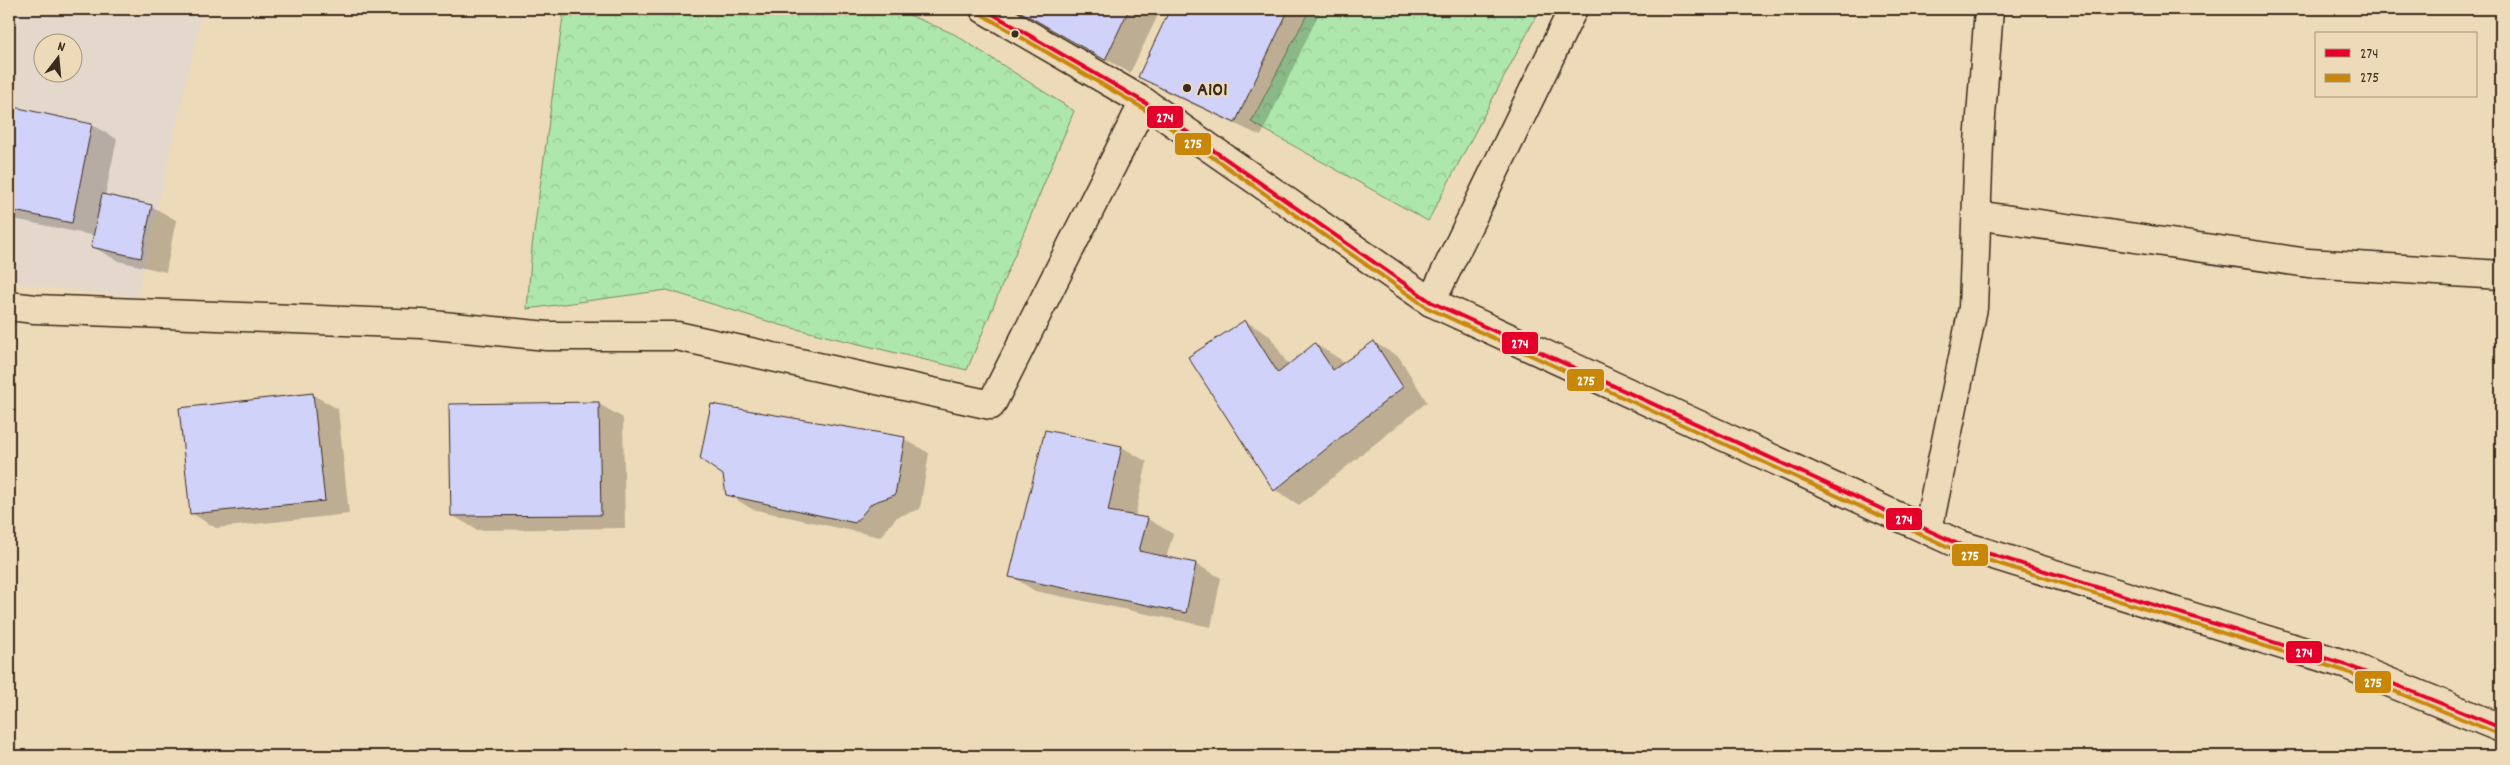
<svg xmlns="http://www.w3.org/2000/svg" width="2510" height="765" viewBox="0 0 2510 765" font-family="Dekko,sans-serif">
<defs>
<pattern id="park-crowns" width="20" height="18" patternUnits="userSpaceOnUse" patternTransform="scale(1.25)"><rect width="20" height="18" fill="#aee7ab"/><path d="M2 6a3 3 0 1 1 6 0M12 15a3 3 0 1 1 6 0" fill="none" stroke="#97c693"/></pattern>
</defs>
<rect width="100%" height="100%" fill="#eddab8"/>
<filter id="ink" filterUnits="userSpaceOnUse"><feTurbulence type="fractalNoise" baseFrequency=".02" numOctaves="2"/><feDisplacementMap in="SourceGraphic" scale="10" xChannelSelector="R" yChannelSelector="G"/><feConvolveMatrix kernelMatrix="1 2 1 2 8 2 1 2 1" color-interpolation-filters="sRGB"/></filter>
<g filter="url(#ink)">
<path fill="#e4d8cc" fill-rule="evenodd" d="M9,9h194l-66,288 -128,-14zM42,42h30v30h-30z"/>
<g fill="url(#park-crowns)" stroke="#748864">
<path d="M564,9h331l59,25 120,77 -107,259 -187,-45 -113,-35 -140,19 5,-62z"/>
<path d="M1310,9h230l-112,212 -177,-99z"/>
</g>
<g fill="#0003">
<path d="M1018,9h143l-31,64z"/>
<path d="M1171,9h150l-60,127 -97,-45 -25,-15z"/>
<path d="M9,107l83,18 25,14 -12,57 46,10 25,14 -10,52 -48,-11 -25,-14 2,-11 -86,-18z"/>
<path d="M1245,321l25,15 18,29 27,-21 25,15 4,6 31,-22 24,14 28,45 -128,103 -24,-15z"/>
<path d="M313,395l25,14 11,105 -133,14 -25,-15z"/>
<path d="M599,404l24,14 2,110 -148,2 -25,-15z"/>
<path d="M1046,431l76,16 25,15 -12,55 13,2 25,15 -7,24 30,6 25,14 -10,49 -176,-36 -24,-15z"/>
<path d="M904,439l25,14 -9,56 -23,8 -17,20 -128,-28 -25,-15z"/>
</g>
<g fill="#d0d2fa" stroke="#3b2a1e">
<path d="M1016,9h113l-24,51z"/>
<path d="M1170,9h119l-54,114 -97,-46z"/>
<path d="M9,106l83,18 -20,99 -63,-13z"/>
<path d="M102,194l50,11 -11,53 -50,-11z"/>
<path d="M1245,320l33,53 37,-30 18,27 41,-29 29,46 -129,104 -86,-134z"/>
<path d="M313,393l12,108 -135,13 -11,-106z"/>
<path d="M599,402l2,113 -150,1 -2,-112z"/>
<path d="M711,404l194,33 -10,58 -23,8 -17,20 -129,-28 -3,-20 -23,-16z"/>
<path d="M1045,430l77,16 -14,65 40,7 -9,33 57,12 -10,50 -177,-36z"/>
</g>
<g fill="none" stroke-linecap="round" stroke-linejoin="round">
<defs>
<g id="minor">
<path d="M984,9l160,93 287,200 527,242 389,121 154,63"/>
<path d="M1976,215l332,48 193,12"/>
<path d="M1431,302l142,-293"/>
<path d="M9,306l26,3 387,15 125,12h130l314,69 153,-303"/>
<path d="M1928,530l45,-222 6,-165 10,-134"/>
</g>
</defs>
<use href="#minor" stroke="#3b2a1e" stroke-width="31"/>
<use href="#minor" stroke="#eddab8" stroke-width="28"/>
<defs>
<path id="bus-1" d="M984,9l160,93 287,200 527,242 389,121 154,63"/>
<path id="bus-2" d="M981,14l160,93 287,201 527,242 390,121 154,63"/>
</defs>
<use href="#bus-1" stroke="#eddab8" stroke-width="8"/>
<use href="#bus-2" stroke="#eddab8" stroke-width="8"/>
<use href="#bus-1" stroke="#e4002b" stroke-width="4"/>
<use href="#bus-2" stroke="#c88708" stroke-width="4"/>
</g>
</g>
<g fill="#3b2a1e" stroke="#eddab8" stroke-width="2">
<circle cx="1015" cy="34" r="4.5"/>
<circle cx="1187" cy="88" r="5"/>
</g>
<g text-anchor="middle" stroke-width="4" stroke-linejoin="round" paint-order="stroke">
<g font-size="20" font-weight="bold" fill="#3b2a1e" stroke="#eddab8" text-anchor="start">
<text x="1197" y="95">A101</text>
</g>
</g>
<g stroke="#eddab8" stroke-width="2">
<rect x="1146" y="105" width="38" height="24" rx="5" fill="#e4002b"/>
<rect x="1174" y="132" width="38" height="24" rx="5" fill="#c88708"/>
<rect x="1501" y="331" width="38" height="24" rx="5" fill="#e4002b"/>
<rect x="1566" y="368" width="39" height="24" rx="5" fill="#c88708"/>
<rect x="1885" y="507" width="38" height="24" rx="5" fill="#e4002b"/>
<rect x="1951" y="543" width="38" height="24" rx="5" fill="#c88708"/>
<rect x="2285" y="640" width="38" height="24" rx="5" fill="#e4002b"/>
<rect x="2354" y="670" width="38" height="24" rx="5" fill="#c88708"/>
</g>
<g font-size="14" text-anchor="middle" font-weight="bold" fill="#fff">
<text x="1165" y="122">274</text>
<text x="1193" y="148">275</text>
<text x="1520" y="348">274</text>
<text x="1586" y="385">275</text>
<text x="1904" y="524">274</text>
<text x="1970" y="560">275</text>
<text x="2304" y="657">274</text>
<text x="2373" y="687">275</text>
</g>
<rect width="2510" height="765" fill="none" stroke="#eddab8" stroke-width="30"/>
<rect x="15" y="15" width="2480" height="735" fill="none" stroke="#3b2a1e" stroke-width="2" filter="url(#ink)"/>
<rect x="2315" y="32" width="162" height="65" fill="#eddab8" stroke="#a6947a"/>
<rect x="2325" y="49" width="25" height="8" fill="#e4002b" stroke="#a6947a"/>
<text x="2360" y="58" font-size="15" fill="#3b2a1e">274</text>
<rect x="2325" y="74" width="25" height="8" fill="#c88708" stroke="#a6947a"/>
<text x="2360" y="82" font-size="15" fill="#3b2a1e">275</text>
<g transform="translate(58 58) rotate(16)"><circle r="24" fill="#eddab8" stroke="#a6947a"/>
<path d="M0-4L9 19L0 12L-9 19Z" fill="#3b2a1e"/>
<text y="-8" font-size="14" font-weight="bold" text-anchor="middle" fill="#3b2a1e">N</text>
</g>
</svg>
